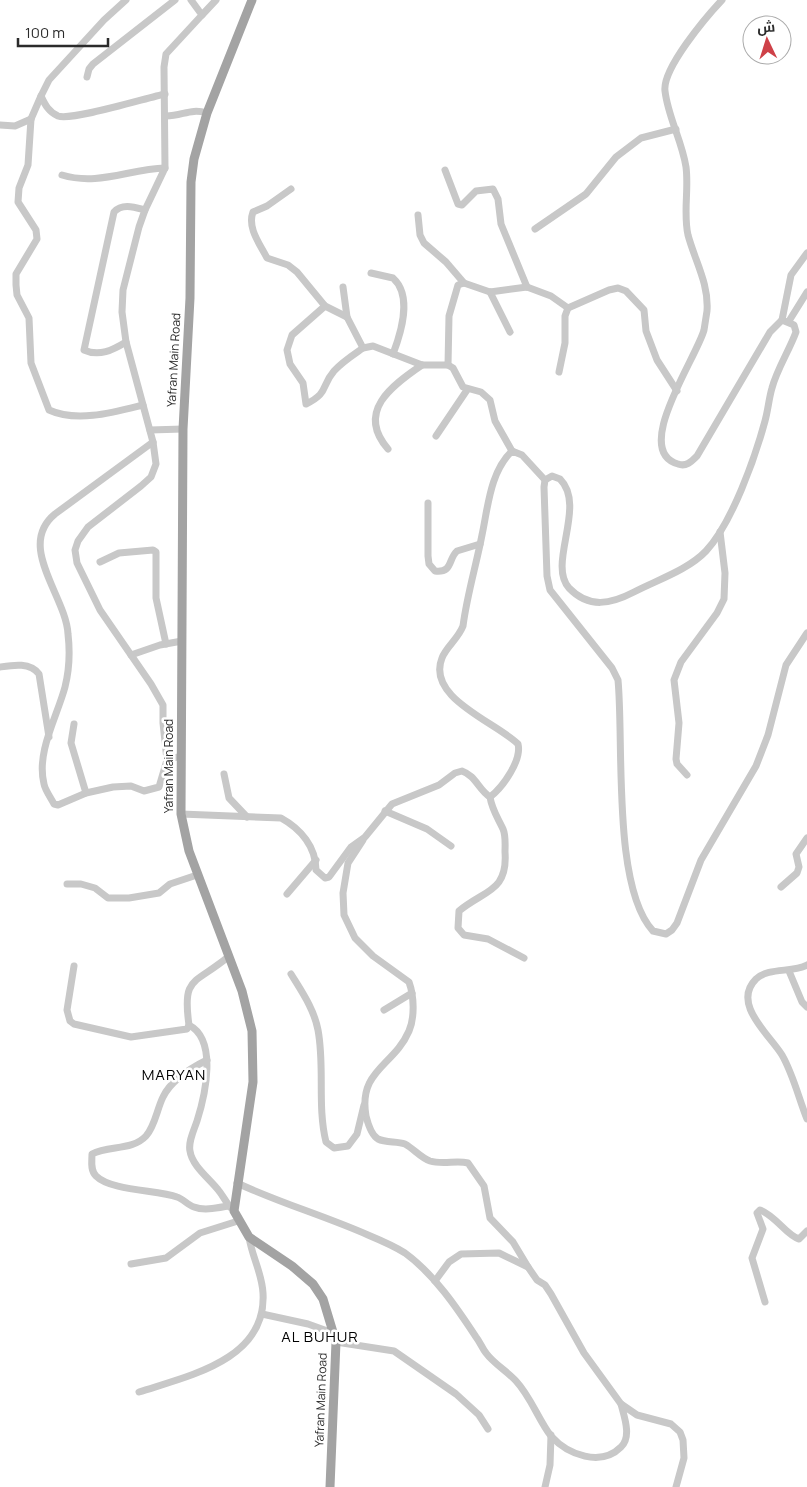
<svg xmlns="http://www.w3.org/2000/svg" width="807" height="1487" viewBox="0 0 807 1487" font-family="Manrope,Cairo,sans-serif">
<rect width="100%" height="100%" fill="#fff"/>
<g fill="none" stroke-linecap="round" stroke-linejoin="round">
<g stroke="#c8c8c8" stroke-width="7">
<path d="M126,0l-22,20 -55,60 -8,16c4,9 8,16 17,20 14,5 88,-18 107,-22"/>
<path d="M722,0c-16,17 -60,69 -57,91 3,26 17,50 21,76 3,23 -3,46 2,68 7,26 21,49 19,76 -1,6 -2,13 -3,19 -7,27 -73,121 -26,134 8,3 13,-2 19,-8l73,-124 12,-12 12,5 2,7c-7,19 -19,37 -24,56 -3,10 -4,22 -7,33 -10,37 -33,102 -59,130 -18,19 -49,29 -72,41 -23,12 -45,17 -65,-4 -22,-24 18,-82 -9,-109l-8,-3 -7,4 -1,7 3,89 3,14 62,78 6,12c6,62 -6,207 35,251l13,3 6,-4 5,-7 24,-63 55,-94 12,-31 18,-70 21,-32"/>
<path d="M202,15l14,-15"/>
<path d="M87,77l2,-8 4,-5 82,-64"/>
<path d="M41,96l-10,23 -3,46 -9,23 -1,14 18,28 1,9 -21,35v11l1,10 12,23 2,45 18,47c28,13 66,2 94,-5"/>
<path d="M166,116c17,0 24,-8 41,-3"/>
<path d="M0,125l15,1 16,-7"/>
<path d="M445,170l13,34 4,1 14,-14 17,-2 5,10 3,25 26,63"/>
<path d="M62,175c36,11 67,-6 103,-7"/>
<path d="M291,189l-24,17 -14,6c-6,16 7,32 14,46l21,7 9,7 28,34 22,11 16,31 10,-2 49,19h26l5,3 10,19 18,5 9,8 5,21 17,30"/>
<path d="M418,215l2,20 4,8 22,19 18,21"/>
<path d="M535,229l51,-35 30,-37 25,-19 35,-9"/>
<path d="M371,273l22,5c20,18 8,55 0,76"/>
<path d="M343,287l4,30"/>
<path d="M490,292l20,40"/>
<path d="M325,306l-33,29 -5,15 3,14 13,19 3,21c23,-11 15,-18 28,-33 8,-9 19,-16 29,-23"/>
<path d="M782,320l9,-45 16,-22"/>
<path d="M789,321l18,-29"/>
<path d="M126,342c-13,8 -27,15 -42,8l30,-138c8,-9 20,-5 31,-2"/>
<path d="M448,365l1,-49 9,-31 6,-2 26,9 37,-5 24,9 17,12"/>
<path d="M559,372l6,-29v-27l3,-8 41,-18 9,-2 8,3 18,19 2,21 11,29 20,31"/>
<path d="M150,430l33,-1"/>
<path d="M436,436l31,-46"/>
<path d="M153,442l-98,72c-39,32 11,82 13,120 2,17 1,37 -3,53 -8,30 -29,65 -21,97 1,6 7,14 10,20l4,1 28,-12 27,-6 18,-1 13,5 15,-4 8,-27"/>
<path d="M388,449c-32,-37 3,-63 34,-84"/>
<path d="M428,503v53l1,8 6,7c18,2 13,-12 22,-20l23,-7"/>
<path d="M100,562l19,-9 34,-3 3,2v46l10,46"/>
<path d="M131,655l29,-10 22,-4"/>
<path d="M0,667c13,-2 30,-5 39,7l10,63"/>
<path d="M74,724l-3,19 15,50"/>
<path d="M181,756l-14,4 -4,-37v-18l-12,-21 -51,-74 -23,-47 -2,-13 3,-9 10,-14 53,-41 10,-9 5,-13 -3,-22 -27,-100 -4,-30 1,-22 16,-63 6,-17 20,-42 -1,-101 2,-13 36,-39 -11,-15"/>
<path d="M224,774l5,24 18,19"/>
<path d="M687,775l-10,-11 -1,-5 3,-36 -5,-43 7,-18 36,-49 7,-14 1,-26 -5,-41"/>
<path d="M490,797c2,13 8,21 13,32 3,7 2,16 2,23 3,40 -21,38 -46,59l-1,17 6,7 24,4 36,19"/>
<path d="M385,811l42,18 24,17"/>
<path d="M181,814l100,4c20,11 35,29 35,52l9,8 4,-1 22,-30 14,-10 27,-33 47,-19 16,-12 7,-2c14,5 16,18 28,26 13,-10 32,-37 28,-53 -22,-22 -92,-46 -76,-86 4,-11 16,-19 21,-32 4,-31 13,-60 19,-91 6,-28 8,-63 30,-84l10,4 23,25"/>
<path d="M363,840l-15,23 -5,30 1,22 11,23 18,18 36,26c5,14 6,35 0,49 -15,35 -51,39 -43,85 2,8 5,19 12,23 8,4 19,2 27,5 9,5 16,14 25,17 13,4 26,-1 38,2l16,23 6,32 23,24 15,25"/>
<path d="M67,884h14l14,4 13,10h21l30,-5 11,-9 27,-9"/>
<path d="M781,887l16,-14 2,-6 -3,-13 11,-16"/>
<path d="M287,894l29,-34"/>
<path d="M228,957c-34,28 -46,19 -39,68 29,15 16,71 8,96 -3,9 -9,21 -7,30 2,15 20,28 29,40 4,5 7,11 11,16"/>
<path d="M807,965c-15,8 -38,2 -51,14 -25,25 14,56 26,76 11,19 17,44 25,64"/>
<path d="M74,966l-7,44 3,11 4,3 57,13 56,-8 2,-4"/>
<path d="M789,971l13,31 5,5"/>
<path d="M291,974c11,18 23,35 27,56 7,37 -1,75 8,112l8,6 14,-2 9,-12 7,-29"/>
<path d="M384,1010l28,-17"/>
<path d="M207,1060c-16,8 -36,20 -44,37 -6,12 -8,29 -17,39 -14,15 -37,9 -54,18 0,7 -2,16 4,22 15,15 62,14 81,21 6,2 11,8 17,10 10,4 23,1 34,-1"/>
<path d="M237,1183c43,20 88,33 131,52 12,5 26,11 37,18 29,21 52,55 71,84 4,5 6,11 10,16 8,11 21,18 30,28 15,16 23,40 35,55 17,19 50,31 70,11 11,-10 3,-31 0,-43l16,11 34,9 9,8 3,8 1,18 -8,29"/>
<path d="M131,1264l35,-6 34,-25 38,-12"/>
<path d="M435,1281l14,-19 12,-8 38,-1 29,14 9,13 8,5 6,9 33,59 37,51"/>
<path d="M765,1302l-13,-44 11,-29 -6,-16 3,-3c16,6 27,26 39,29l8,-8"/>
<path d="M262,1314l46,10 25,9"/>
<path d="M336,1342l58,9 62,43 23,21 9,14"/>
<path d="M139,1392c49,-16 128,-32 124,-99 -1,-20 -11,-36 -14,-56"/>
<path d="M545,1487l5,-22 1,-30"/>
</g>
<path stroke="#a3a3a3" stroke-width="9" d="M252,0l-45,113 -13,46 -3,23 -1,116 -7,131 -2,385 8,37 53,140 10,40 1,51 -19,129 15,26 43,29 21,18 10,15 13,43 -6,145"/>
</g>
<g text-anchor="middle" stroke-width="5" stroke-linejoin="round" paint-order="stroke">
<g font-size="12" fill="#2b2b2b" stroke="#fff">
<text transform="translate(174 360) rotate(-87)" y="4">Yafran Main Road</text>
<text transform="translate(169 766) rotate(-90)" y="4">Yafran Main Road</text>
<text transform="translate(321 1400) rotate(-88)" y="4">Yafran Main Road</text>
</g>
<g font-size="15" letter-spacing="1" fill="#000" stroke="#fff">
<text x="174" y="1080">MARYAN</text>
<text x="320" y="1342">AL BUHUR</text>
</g>
</g>
<g transform="translate(767 40) rotate(356)"><circle r="24" fill="#ffffff" stroke="#aaaaaa"/>
<path d="M0-4L9 19L0 12L-9 19Z" fill="#ce4148"/>
<text y="-8" font-size="14" font-weight="bold" text-anchor="middle" fill="#2b2b2b">ش</text>
</g>
<path d="M18 38v8h90v-8" fill="none" stroke="#2b2b2b" stroke-width="2.5"/>
<text x="25" y="38" font-size="15" fill="#2b2b2b" stroke="#ffffff" stroke-width="4" paint-order="stroke">100 m</text>
</svg>
